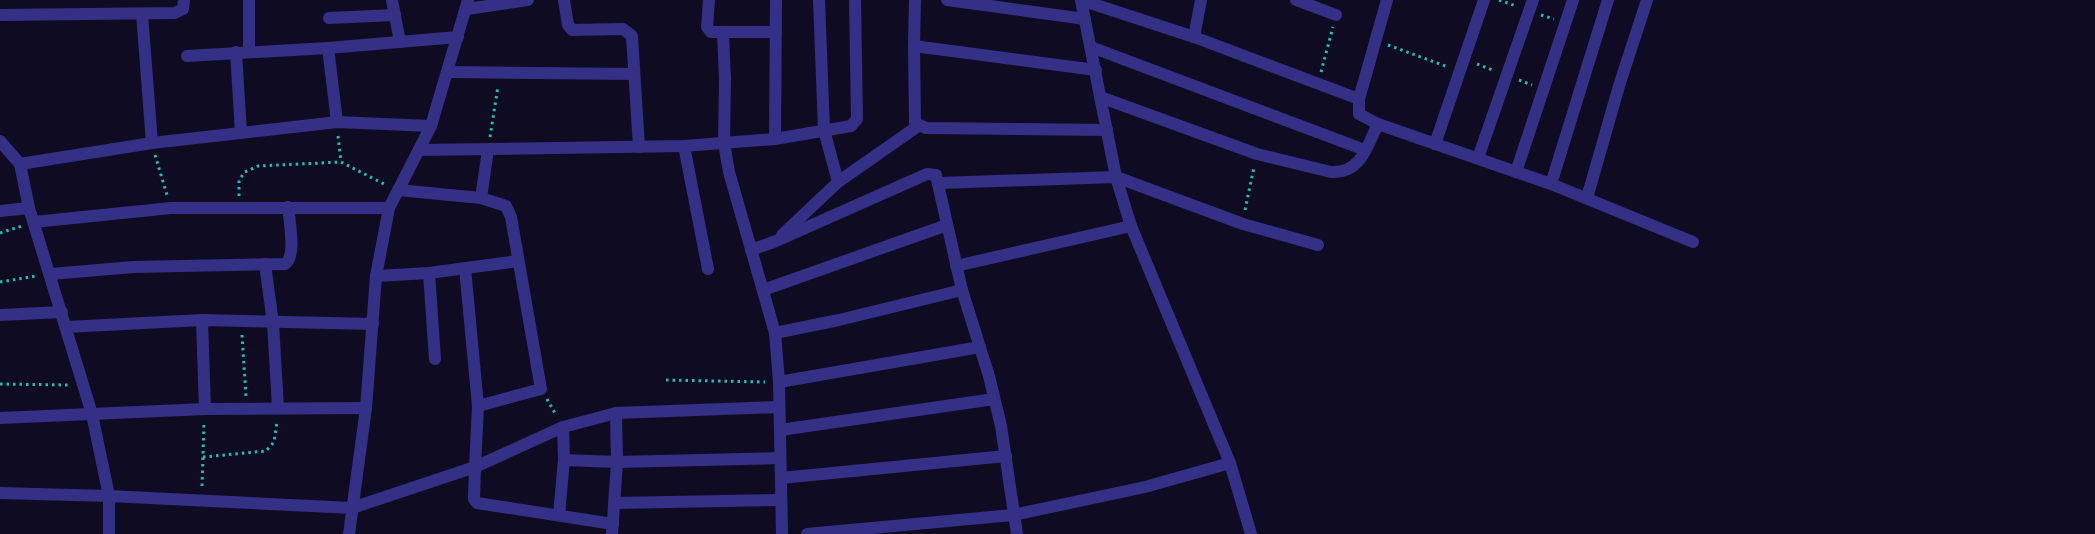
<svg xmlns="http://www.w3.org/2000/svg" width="2095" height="534" viewBox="0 0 2095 534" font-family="Raleway,sans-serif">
<rect width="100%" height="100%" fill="#0f0b22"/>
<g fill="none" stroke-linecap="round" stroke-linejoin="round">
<g stroke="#20beb5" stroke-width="3" stroke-dasharray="2.5 4" stroke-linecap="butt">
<path d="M1499,0l17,6"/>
<path d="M1541,15l13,4"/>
<path d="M1388,45l60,22"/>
<path d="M1477,64l18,7"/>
<path d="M1321,72l12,-45"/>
<path d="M1519,80l13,5"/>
<path d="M338,136l3,26"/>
<path d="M490,137l8,-51"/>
<path d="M155,155l12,40"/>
<path d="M239,196v-16l6,-8 13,-6 83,-4 45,23"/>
<path d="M1245,210l9,-43"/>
<path d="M0,233l22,-7"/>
<path d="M0,282l36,-6"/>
<path d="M242,335l4,61"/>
<path d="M666,380l99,2"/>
<path d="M0,384l69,1"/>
<path d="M547,399l9,16"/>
<path d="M203,457l63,-6 8,-9 3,-20"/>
<path d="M202,486l2,-63"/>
</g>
<g stroke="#343086" stroke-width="12">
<path d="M392,0l8,42"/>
<path d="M564,0l4,25 4,5 51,-1 9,7 7,111"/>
<path d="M709,0l-2,27 4,5h65"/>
<path d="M819,0l5,130 14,52"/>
<path d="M915,0l-1,46 1,77 11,5 181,2"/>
<path d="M947,0l138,19"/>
<path d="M1296,0l40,15"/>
<path d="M1387,0l-28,99v15l19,10 173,60 142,58"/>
<path d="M467,9l61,-9"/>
<path d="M142,14l10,129"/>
<path d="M0,15l175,-2 8,-4 1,-9"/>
<path d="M329,18l66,-3"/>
<path d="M723,34l2,45 -1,64 5,29 46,161 4,49 3,152"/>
<path d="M1194,37l7,-37"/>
<path d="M914,46l182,24"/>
<path d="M1091,47l274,103"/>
<path d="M328,48l9,74"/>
<path d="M249,51v-51"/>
<path d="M236,52l5,81"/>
<path d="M187,56l141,-8 130,-11"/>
<path d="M448,72l186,2"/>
<path d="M1100,97l157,57 74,18c30,2 36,-26 47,-48"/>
<path d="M775,139l1,-139"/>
<path d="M0,141l20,23 9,44 63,206 17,82v38"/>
<path d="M1435,144l49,-144"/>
<path d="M684,146l24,123"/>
<path d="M419,150l265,-4 91,-7 76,-13 6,-7 -2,-119"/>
<path d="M1478,158l55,-158"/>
<path d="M20,164l132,-21 185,-21 94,4"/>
<path d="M1516,172l57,-172"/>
<path d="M939,183l177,-6 127,47 75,21"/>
<path d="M1551,184l57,-184"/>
<path d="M398,190l83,8 25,8 5,11 30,172 -63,17"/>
<path d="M481,198l7,-48"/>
<path d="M1587,198l32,-112 28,-86"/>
<path d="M0,211l29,-3"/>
<path d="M34,222l137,-14h218"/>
<path d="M782,235l56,-53 80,-56"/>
<path d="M751,250l25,-9 151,-67 9,1 26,115 27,86 12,50 16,108"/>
<path d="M265,264l8,59 5,85"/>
<path d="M956,266l175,-40"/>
<path d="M465,268l13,138 -3,61 88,-40 53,-14 163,-6"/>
<path d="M429,273l6,86"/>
<path d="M51,274l82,-7 152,-3c12,-8 4,-44 3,-57"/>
<path d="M376,276l53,-3 89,-12"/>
<path d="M763,290l184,-65"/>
<path d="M0,315l62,-3"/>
<path d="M202,320l3,89"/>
<path d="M66,327l136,-7 171,4"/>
<path d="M775,333l64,-13 123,-30"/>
<path d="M779,382l201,-35"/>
<path d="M0,418l205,-9 161,-1"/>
<path d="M780,430l214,-31"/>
<path d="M564,460l53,2 163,-4"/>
<path d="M781,478l225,-22"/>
<path d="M0,493l109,3 243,12 123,-41 -1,32 3,4 136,21"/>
<path d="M614,503l166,-3"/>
<path d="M559,515l5,-55 -1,-33"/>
<path d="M349,534l17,-126 10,-132 13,-68 42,-82 37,-126"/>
<path d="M612,534l5,-72 -1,-49"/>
<path d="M807,534l206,-19 132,-28 85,-24"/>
<path d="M1251,534l-21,-71 -99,-237 -15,-49 -35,-177 113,37 165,62"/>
</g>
</g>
</svg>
